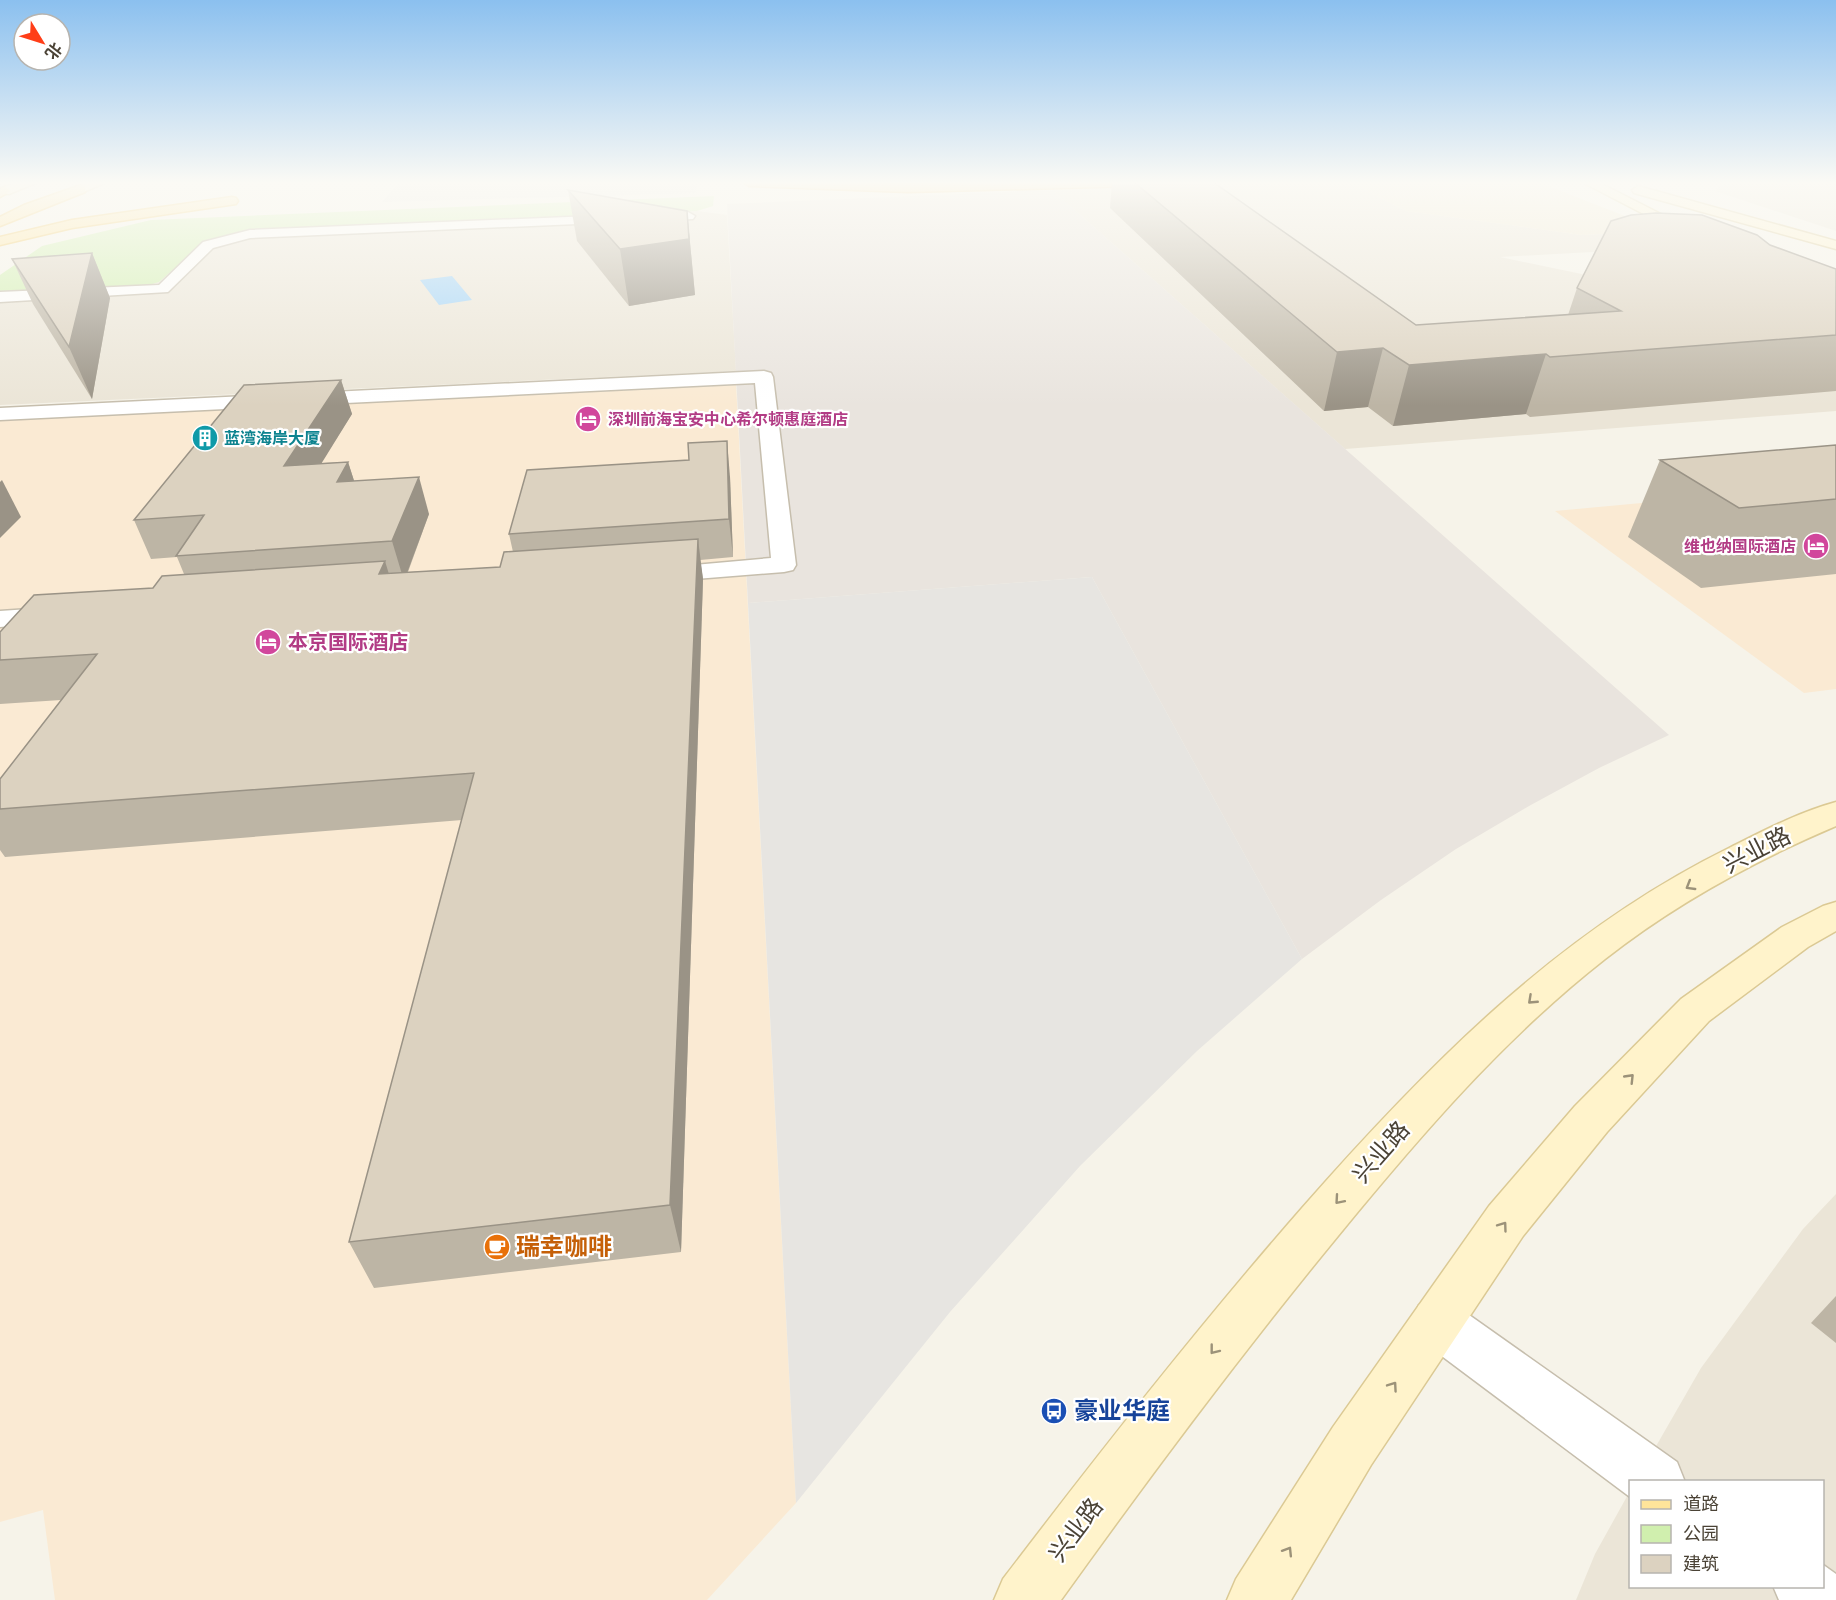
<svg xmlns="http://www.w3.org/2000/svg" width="1836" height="1600" viewBox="0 0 1836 1600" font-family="'DejaVu Sans','Noto Sans SC',sans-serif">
<rect width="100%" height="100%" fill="#f6f3e9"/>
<g fill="#ebe5d7">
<path d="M1228,182h121l57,29 176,24 81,-4 38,15 -201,11 336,70v84l-491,38 -293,-259z"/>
<path d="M1771,182h65v49l-121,-40 5,-6z"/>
<path d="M697,211l30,4 9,156 -736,34v-111l159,-12 48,-42 49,-10z"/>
<path d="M1836,1194v406h-260l19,-46 35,-63v95h192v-104l-186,-1 65,-113 102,-139z"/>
</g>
<g fill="#faead3">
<path d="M736,385l60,1118 -89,97h-652l-12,-90 -43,12v-1101z"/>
<path d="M1836,485v204l-32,4 -249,-182z"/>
</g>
<path fill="#e9e4de" d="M1052,190l617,545 -70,33 -70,38 -73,43 -75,51 -79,59 -210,-382 -344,26 -21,-399z"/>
<path fill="#f1e9d2" d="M1349,182h189l125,49 -81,4 -176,-24z"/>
<path fill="#d0efae" d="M714,196l-1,10 -16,5 -441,19 -49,10 -48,42 -17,5 -142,7v-19l42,-29 109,-26z"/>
<g fill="#e7e5e1">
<path d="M463,182h234l-1,11 -314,9 16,-18z"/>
<path d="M1092,577l210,382 -105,92 -117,115 -130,146 -154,191 -48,-900z"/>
</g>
<path fill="#a0d3f9" d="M452,276l20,24 -33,5 -19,-25z"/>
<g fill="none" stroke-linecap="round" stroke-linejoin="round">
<defs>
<g id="minor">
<path d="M688,212l7,4 -2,3 -443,19 -37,10 -45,44 -168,10v-10l159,-7 44,-43 47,-12z"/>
<path d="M764,371l7,2 2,4 23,188 -3,5 -9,2 -126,10 -9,-3 -4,-5 4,-5 122,-11 -16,-175 -755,37v-12z"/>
<path d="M58,607l9,2 4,6 -4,6 -67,6v-16z"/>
<path d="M1437,1297l18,8 222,157 8,20h-55v15l-211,-158 -7,-17 7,-17z"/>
<path d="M1822,1564l14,10v26h-57l-6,-14h49z"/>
</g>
<g id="secondary">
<path d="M19,182h19l-29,12 -9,-1 1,-5z"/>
<path d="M88,182h19l-26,11 -6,-4z"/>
<path d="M1582,182h16l100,51 -7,4 -5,-1z"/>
<path d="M1638,186l198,55v8l-202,-56 -2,-3z"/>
<path d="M1836,802v24c-82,35 -161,78 -231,133 -101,79 -186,178 -267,277 -97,118 -188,240 -277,364h-67l9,-21c96,-126 194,-251 299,-371 124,-141 256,-276 427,-360 34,-17 70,-36 107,-46z"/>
<path d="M1836,902v29l-28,16 -99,74 -102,111 -84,104 -152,229 -80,135h-64l9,-21 97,-152 156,-221 86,-100 106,-107 101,-72 41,-21z"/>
</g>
<g id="primary">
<path d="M81,185l4,1v6l-85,34v-9l24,-12z"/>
<path d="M5,187l6,4 -11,6v-8z"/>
<path d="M232,197l4,1 2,3 -2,3 -164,24 -72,17v-8l72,-17z"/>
</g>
<path id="motorway" d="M743,182l165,2 232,-2 -6,4 -226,6 -159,-6z"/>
</defs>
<use href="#minor" stroke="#c6bead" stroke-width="3"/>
<use href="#secondary" stroke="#dbc994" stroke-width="3"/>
<use href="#primary" stroke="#f2c75c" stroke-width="3"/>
<use href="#motorway" stroke="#efaa2a" stroke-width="3"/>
<use href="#minor" fill="#fff" fill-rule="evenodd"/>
<use href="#secondary" fill="#fff3cb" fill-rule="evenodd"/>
<use href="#primary" fill="#ffe49a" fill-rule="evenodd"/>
<use href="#motorway" fill="#ffd06c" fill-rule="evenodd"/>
</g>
<g fill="#bdb5a5">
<path d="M1112,182h101l203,143 152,-10 9,-27 193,-43 66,24v122l-306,26 -4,-3 -133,12 -25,-19 -44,4 -214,-203z"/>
<path d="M568,190l119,21 8,84 -66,11 -52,-65z"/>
<path d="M92,253l18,45 -18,101 -59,-95 -21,-45z"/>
<path d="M341,380l11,34 -31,49 27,-1 6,19 75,33 -21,58 92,-5 13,-15 -4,-18 221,-57 3,80 -33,3 3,19 -22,673 -307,36 -25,-46 113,-422 -457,37 -5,-7v-71l61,-79 -61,4v-72l153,-44 31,-14 -7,-17 -26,2 -17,-39z"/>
<path d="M1836,445v129l-135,14 -73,-51 32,-77z"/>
<path d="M1836,1296v47l-25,-20z"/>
</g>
<g fill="#9a9386">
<path d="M687,211l8,84 -66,11 -9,-57z"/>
<path d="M92,253l18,45 -18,101 -23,-52z"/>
<path d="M1383,348l-15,59 -44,4 13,-59z"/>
<path d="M1546,354l-20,60 -133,12 16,-61z"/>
<path d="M341,380l11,34 -55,89 -13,-37z"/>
<path d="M727,441l3,36 3,80 -4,-38z"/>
<path d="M348,462l12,37 -23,-17z"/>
<path d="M419,477l10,37 -25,67 -12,-40z"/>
<path d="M2,480l19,37 -21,21v-56z"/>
<path d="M698,539l5,40 -22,673 -11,-47z"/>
<path d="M385,561l12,40 -18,-27z"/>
</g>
<g fill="#dcd2c0" stroke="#9a9386" stroke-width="1.5">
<path d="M1134,182h79l203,143 205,-14 -44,-23 34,-67 20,-6 25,-2 46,2 55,20 13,10 66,24v66l-286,22 -4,-3 -137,11 -26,-17 -46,4z"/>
<path d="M568,190l119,21 2,28 -69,10z"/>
<path d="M92,253l-23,94 -57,-88z"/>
<path d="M341,380l-57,86 64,-4 -11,20 82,-5 -27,64 -216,15 28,-41 -70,5 110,-135z"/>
<path d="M727,441l2,78 -220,15 18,-64 162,-10 -1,-17z"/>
<path d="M1836,445v54l-97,9 -79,-48z"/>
<path d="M698,539l-28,666 -321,37 125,-469 -474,36v-30l97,-125 -97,6v-28l34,-37 119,-7 9,-12 223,-15 -6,13 121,-7 4,-15z"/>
</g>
<defs><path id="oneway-chevron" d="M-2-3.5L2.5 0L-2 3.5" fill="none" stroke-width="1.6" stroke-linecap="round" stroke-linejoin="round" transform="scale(1.5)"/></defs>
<g stroke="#9c9279">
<use href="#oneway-chevron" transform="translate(1690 886) rotate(149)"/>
<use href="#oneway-chevron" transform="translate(1532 1000) rotate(137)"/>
<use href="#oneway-chevron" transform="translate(1630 1078) rotate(-46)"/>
<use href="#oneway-chevron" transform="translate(1339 1200) rotate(131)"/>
<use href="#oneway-chevron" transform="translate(1503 1226) rotate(-54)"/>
<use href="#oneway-chevron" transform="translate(1214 1350) rotate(128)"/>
<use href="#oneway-chevron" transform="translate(1393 1386) rotate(-55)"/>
<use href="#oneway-chevron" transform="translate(1288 1551) rotate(-58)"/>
</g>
<linearGradient id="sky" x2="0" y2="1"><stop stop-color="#8bc0ef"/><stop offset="0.45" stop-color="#fbfaf5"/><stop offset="1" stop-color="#fbfaf5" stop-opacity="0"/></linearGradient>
<rect width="1836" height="406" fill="url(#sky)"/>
<defs>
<symbol id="hotel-disc" viewBox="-11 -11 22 22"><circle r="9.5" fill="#d1479c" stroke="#fff"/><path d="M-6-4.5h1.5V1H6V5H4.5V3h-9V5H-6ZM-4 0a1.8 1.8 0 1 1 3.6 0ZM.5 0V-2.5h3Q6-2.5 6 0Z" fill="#fff"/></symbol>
<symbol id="building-disc" viewBox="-11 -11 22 22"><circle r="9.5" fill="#0f9aa8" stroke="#fff"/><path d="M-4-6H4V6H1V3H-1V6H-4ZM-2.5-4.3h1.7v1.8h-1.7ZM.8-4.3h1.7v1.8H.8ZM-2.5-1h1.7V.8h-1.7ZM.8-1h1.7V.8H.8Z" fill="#fff"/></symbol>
<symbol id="cafe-disc" viewBox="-11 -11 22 22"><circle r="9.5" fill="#e8710a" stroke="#fff"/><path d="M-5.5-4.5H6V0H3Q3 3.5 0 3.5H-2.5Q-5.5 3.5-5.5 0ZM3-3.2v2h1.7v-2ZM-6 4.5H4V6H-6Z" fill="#fff"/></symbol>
<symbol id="bus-disc" viewBox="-11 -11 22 22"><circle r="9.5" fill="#1a4fb4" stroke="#fff"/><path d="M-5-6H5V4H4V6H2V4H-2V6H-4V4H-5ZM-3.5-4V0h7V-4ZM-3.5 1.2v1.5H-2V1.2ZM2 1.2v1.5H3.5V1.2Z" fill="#fff"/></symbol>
</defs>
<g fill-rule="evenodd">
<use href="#hotel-disc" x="573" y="404" width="30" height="30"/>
<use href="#building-disc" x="190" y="423" width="30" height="30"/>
<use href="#hotel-disc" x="1801" y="531" width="30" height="30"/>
<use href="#hotel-disc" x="253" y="627" width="30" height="30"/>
<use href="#cafe-disc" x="482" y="1232" width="30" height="30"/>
<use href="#bus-disc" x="1039" y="1396" width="30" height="30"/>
</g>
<g text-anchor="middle" stroke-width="4.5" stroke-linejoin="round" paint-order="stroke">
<g font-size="16" font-weight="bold" fill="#b23c85" stroke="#fff" text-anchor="start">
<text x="608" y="425">深圳前海宝安中心希尔顿惠庭酒店</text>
<text x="1796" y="552" text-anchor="end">维也纳国际酒店</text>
</g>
<g font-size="16" font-weight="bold" fill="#0d838f" stroke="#fff" text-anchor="start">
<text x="224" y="444">蓝湾海岸大厦</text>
</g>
<g font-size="20" font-weight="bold" fill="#b23c85" stroke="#fff" text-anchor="start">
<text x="288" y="649">本京国际酒店</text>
</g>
<g font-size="24" fill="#4b4336" stroke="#fff">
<text transform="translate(1757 850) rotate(-27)" y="8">兴业路</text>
<text transform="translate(1381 1152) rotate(-49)" y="8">兴业路</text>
<text transform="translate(1076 1530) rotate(-53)" y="8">兴业路</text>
</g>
<g font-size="24" font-weight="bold" fill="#c56008" stroke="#fff" text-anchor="start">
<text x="516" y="1255">瑞幸咖啡</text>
</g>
<g font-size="24" font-weight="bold" fill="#164399" stroke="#fff" text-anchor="start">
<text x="1074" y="1419">豪业华庭</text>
</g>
</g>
<rect x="1629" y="1480" width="195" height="108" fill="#ffffff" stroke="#b7b4af" stroke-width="1.5"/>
<rect x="1641" y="1500" width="30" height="9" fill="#ffe49a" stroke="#b7b4af" stroke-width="1.5"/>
<text x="1683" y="1510" font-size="18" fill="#4b4336">道路</text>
<rect x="1641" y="1525" width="30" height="18" fill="#d0efae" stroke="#b7b4af" stroke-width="1.5"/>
<text x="1683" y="1540" font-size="18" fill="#4b4336">公园</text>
<rect x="1641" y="1555" width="30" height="18" fill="#dcd2c0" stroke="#b7b4af" stroke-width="1.5"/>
<text x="1683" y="1570" font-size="18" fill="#4b4336">建筑</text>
<g transform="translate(42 42) rotate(128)"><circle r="28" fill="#ffffff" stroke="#b7b4af" stroke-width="1.5"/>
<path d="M0-4.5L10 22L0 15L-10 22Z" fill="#ff3e18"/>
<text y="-9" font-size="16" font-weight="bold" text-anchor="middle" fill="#4b4336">北</text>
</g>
</svg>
